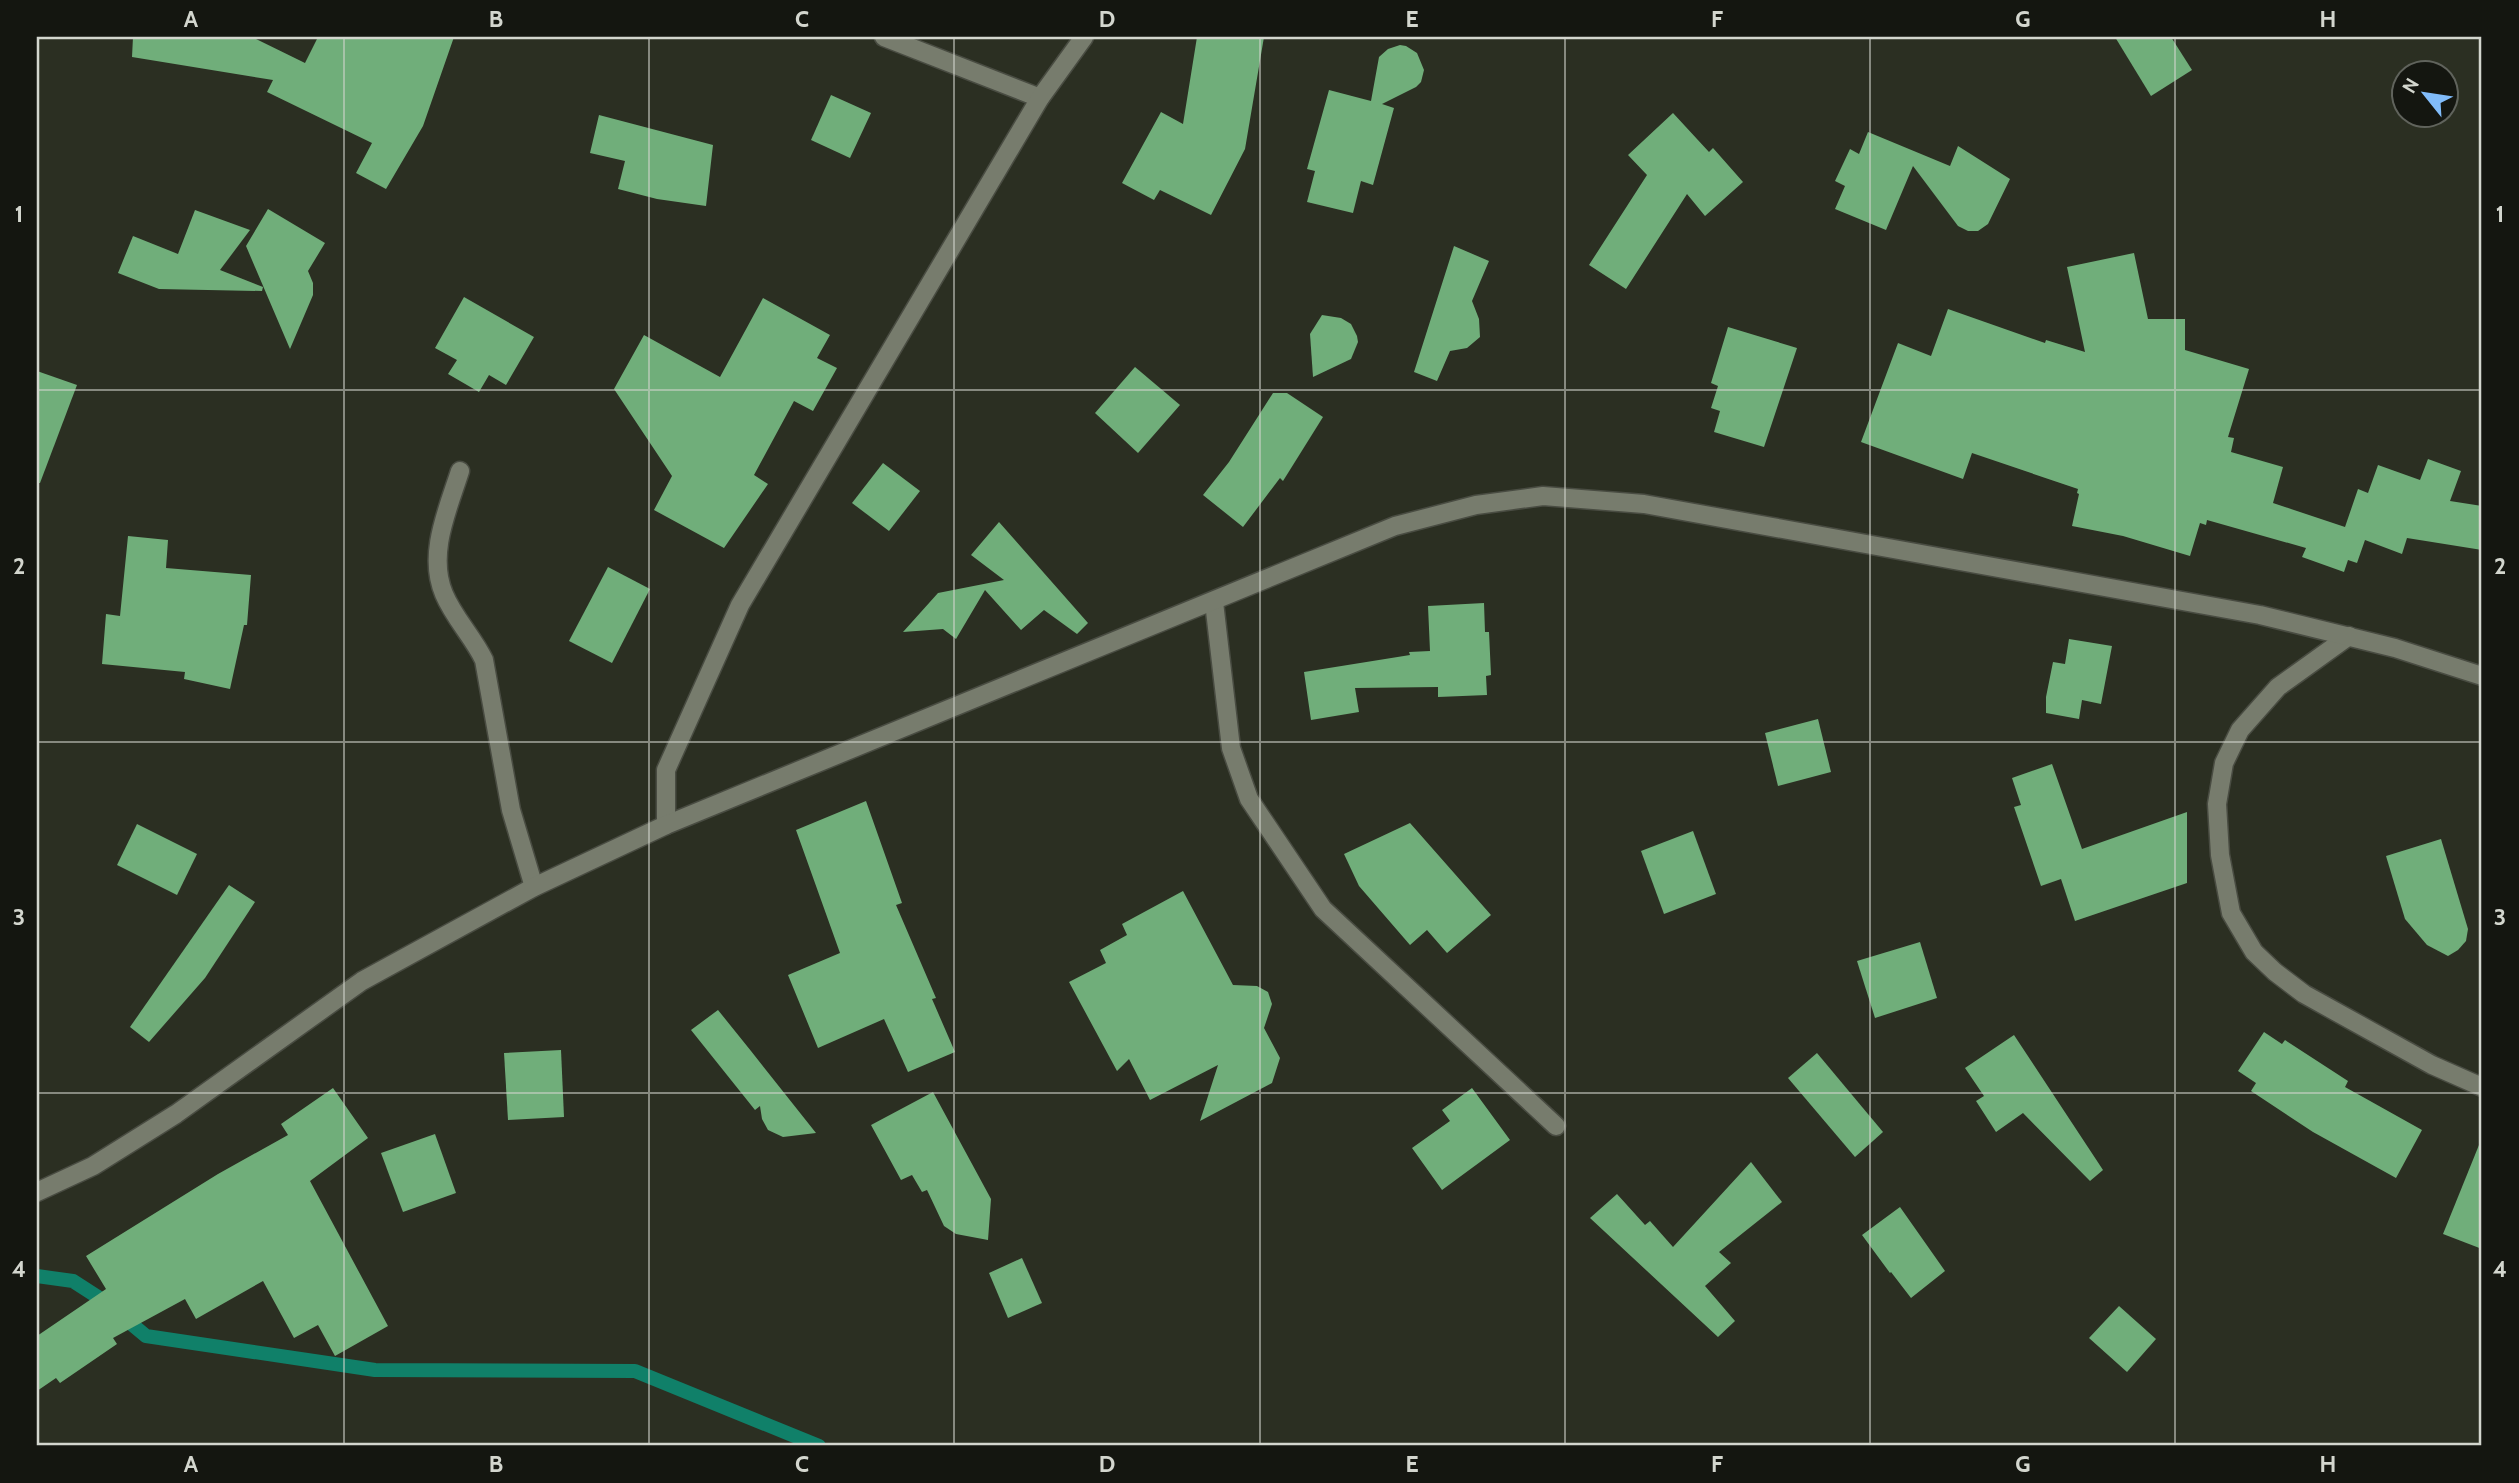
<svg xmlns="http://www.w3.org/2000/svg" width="2519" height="1483" viewBox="0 0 2519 1483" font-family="Cabin,sans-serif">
<rect width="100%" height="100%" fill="#2b2f22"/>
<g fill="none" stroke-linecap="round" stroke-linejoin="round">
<path stroke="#108069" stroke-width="14" d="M37,1276l36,5 31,20 42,35 229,34 260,1 184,75"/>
</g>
<g fill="#70ae7a">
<path d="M133,37h119l53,26 13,-26h136l-31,89 -37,63 -30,-16 16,-30 -105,-51 6,-12 -141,-23z"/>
<path d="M1197,37h67l-19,112 -34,66 -51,-25 -6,10 -32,-17 39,-71 22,12z"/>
<path d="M2115,37h56l21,33 -41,26z"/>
<path d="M1400,45l6,1 11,7 7,17 -3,12 -5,5 -34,17 12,4 -21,77 -12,-4 -8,32 -46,-11 8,-31 -8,-2 22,-79 42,11 8,-44 9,-8z"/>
<path d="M831,95l40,18 -21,45 -39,-18z"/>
<path d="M1673,113l36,39 4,-4 30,34 -38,34 -18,-22 -61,95 -37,-24 58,-90 -19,-20z"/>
<path d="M599,115l114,30 -7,61 -49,-7 -39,-10 7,-28 -35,-8z"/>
<path d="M1868,132l82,34 8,-20 52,33 -22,45 -10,7h-10l-10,-5 -45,-60 -27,64 -51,-21 10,-23 -10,-5 15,-32 9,5z"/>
<path d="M268,209l57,34 -17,28 5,12v12l-23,54 -44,-103z"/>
<path d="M195,210l55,20 -30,40 43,17 -1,4 -103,-2 -41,-16 15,-37 45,18z"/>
<path d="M1454,246l35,15 -17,40 7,18 1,18 -13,11 -17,3 -13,30 -23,-9z"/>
<path d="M2134,253l14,66h37v31l64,19 -21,68 6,1 -3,14 52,15 -10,36 72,24 13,-38 10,4 10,-28 42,15 8,-21 33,12 -11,30 32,5v44l-75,-12 -5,16 -37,-14 -8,23 -9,-3 -4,12 -42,-15 4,-9 -99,-28 -1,5 -6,-2 -10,33 -67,-20 -51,-10 7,-32 -2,-1 1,-4 -106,-36 -9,26 -102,-37 37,-99 33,13 17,-47 97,34 1,-3 39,12 -18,-85z"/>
<path d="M464,297l70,40 -28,48 -17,-10 -10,17 -31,-18 9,-14 -22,-12z"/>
<path d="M763,298l67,37 -13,23 20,10 -24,43 -19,-10 -40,74 14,9 -44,64 -70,-38 18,-34 -58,-87 30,-54 76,42z"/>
<path d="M1322,315l19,3 10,6 6,12 1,6 -7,17 -38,18 -3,-43z"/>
<path d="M1728,327l69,21 -33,99 -50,-15 6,-21 -9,-3 7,-22 -7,-3z"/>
<path d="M1135,367l45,38 -42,48 -43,-40z"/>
<path d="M37,371l40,14 -37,98h-3z"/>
<path d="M1273,393h14l36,24 -40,64 -3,-3 -37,49 -40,-32 26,-33z"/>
<path d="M883,463l37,28 -31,40 -37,-28z"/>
<path d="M999,522l89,101 -11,11 -33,-24 -23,20 -36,-40 -29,49 -13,-10 -40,3 35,-39 66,-13 -33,-25z"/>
<path d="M128,536l40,4 -2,28 85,7 -4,50h-3l-14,64 -46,-10 1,-7 -83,-8 4,-50 14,2z"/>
<path d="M608,567l42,22 -38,74 -43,-22z"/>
<path d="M1484,603l1,29h4l2,43 -5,1 1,19 -49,2v-10l-83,1 4,24 -48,8 -7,-48 106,-17 -1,-3 21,-1 -2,-45z"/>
<path d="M2069,639l43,7 -11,58 -19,-4 -3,19 -33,-6v-16l7,-35 12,2z"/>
<path d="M1818,719l13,53 -53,14 -13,-53z"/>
<path d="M2052,764l30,85 105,-37v71l-112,38 -14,-42 -20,7 -27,-79 7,-2 -9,-27z"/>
<path d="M866,801l36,102 -6,2 40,93 -4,1 23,53 -47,20 -24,-53 -66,29 -30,-73 52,-22 -44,-123z"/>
<path d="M1410,823l81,92 -44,38 -20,-23 -17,15 -51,-59 -15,-32z"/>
<path d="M137,824l60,30 -20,41 -60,-30z"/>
<path d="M1693,831l23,63 -52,20 -23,-63z"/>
<path d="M2441,839l27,90 -2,12 -8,9 -10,6 -21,-11 -22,-26 -19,-63z"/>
<path d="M229,885l26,17 -50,76 -56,64 -19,-15z"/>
<path d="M1183,891l50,94 24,1 11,6 4,12 -8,24 16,30 -8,25 -72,38 18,-56 -68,35 -21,-41 -12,12 -48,-89 37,-19 -6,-13 27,-15 -5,-11z"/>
<path d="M1920,942l17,56 -62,20 -18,-57z"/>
<path d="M718,1010l33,41 65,82 -33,4 -15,-7 -6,-11 -2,-13 -5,4 -64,-80z"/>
<path d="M2264,1032l18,12 3,-4 63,41 -3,6 77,43 -26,48 -83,-46 -62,-41 5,-8 -18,-12z"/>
<path d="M2014,1035l89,135 -13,11 -67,-68 -27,19 -20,-31 8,-5 -19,-28z"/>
<path d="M561,1050l3,67 -56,3 -4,-67z"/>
<path d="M1817,1053l66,79 -28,25 -67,-79z"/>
<path d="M333,1088l35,50 -58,43 78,145 -53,30 -17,-31 -24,13 -31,-57 -67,38 -11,-20 -72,39 4,6 -57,39 -4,-5 -19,13v-55l69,-47 -20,-33 132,-82 70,-39 -7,-11z"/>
<path d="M1472,1088l38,52 -68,50 -30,-42 38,-27 -8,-11z"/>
<path d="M933,1092l58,107 -3,41 -32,-6 -12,-8 -17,-36 -5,2 -10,-17 -11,5 -30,-55z"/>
<path d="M435,1134l21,59 -53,19 -22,-59z"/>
<path d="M2481,1140h1v109l-39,-15z"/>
<path d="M1751,1162l31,40 -63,50 12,11 -26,23 30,35 -17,16 -128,-119 27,-24 28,31 5,-4 23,26z"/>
<path d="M1900,1207l45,64 -34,27 -20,-26 -1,1 -28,-38z"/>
<path d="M1022,1258l20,45 -34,15 -19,-45z"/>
<path d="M2119,1306l37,33 -29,33 -38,-34z"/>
</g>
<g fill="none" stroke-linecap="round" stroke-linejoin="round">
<defs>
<g id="minor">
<path d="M884,37l156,61"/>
<path d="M460,471c-12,38 -33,83 -16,123 10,24 29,43 40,66l27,150 23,77"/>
<path d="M1214,602l17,146 18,51 74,110 233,217"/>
<path d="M2349,636l-71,51 -38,43 -16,33 -7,41 3,51 11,58 23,39 21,20 29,22 128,71 50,22"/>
<path d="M666,825v-55l74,-165 300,-507 44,-61"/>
<path d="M37,1192l56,-26 83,-52 186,-133 172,-94 132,-62 729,-299 81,-21 67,-9 101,8 616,111 135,33 87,28"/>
</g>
</defs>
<use href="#minor" stroke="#494c42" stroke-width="21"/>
<use href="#minor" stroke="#777c6d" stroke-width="18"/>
</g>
<path fill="none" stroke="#d3d6ce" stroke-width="2" stroke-opacity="0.55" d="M344,37v1409M649,37v1409M954,37v1409M1260,37v1409M1565,37v1409M1870,37v1409M2175,37v1409M37,390h2445M37,742h2445M37,1093h2445"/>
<rect width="2519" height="1483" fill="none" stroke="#141610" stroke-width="77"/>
<g transform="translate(2425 94) rotate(300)"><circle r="33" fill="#141610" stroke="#60635c" stroke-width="2"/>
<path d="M0-5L12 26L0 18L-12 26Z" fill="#81bcfa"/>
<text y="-10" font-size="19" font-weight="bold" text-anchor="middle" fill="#d3d6ce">N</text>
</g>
<rect x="38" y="38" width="2442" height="1406" fill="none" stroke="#d3d6ce" stroke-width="2.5"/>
<g font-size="23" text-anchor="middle" font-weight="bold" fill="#d3d6ce">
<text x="191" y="27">A</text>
<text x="496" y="27">B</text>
<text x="802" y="27">C</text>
<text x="1107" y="27">D</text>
<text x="1412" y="27">E</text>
<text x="1717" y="27">F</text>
<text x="2023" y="27">G</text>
<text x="2328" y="27">H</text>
<text x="19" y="222">1</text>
<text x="2500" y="222">1</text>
<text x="19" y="574">2</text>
<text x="2500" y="574">2</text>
<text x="19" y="925">3</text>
<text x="2500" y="925">3</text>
<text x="19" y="1277">4</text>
<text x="2500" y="1277">4</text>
<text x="191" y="1472">A</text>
<text x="496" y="1472">B</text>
<text x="802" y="1472">C</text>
<text x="1107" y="1472">D</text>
<text x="1412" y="1472">E</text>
<text x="1717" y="1472">F</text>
<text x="2023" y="1472">G</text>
<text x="2328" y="1472">H</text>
</g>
</svg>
